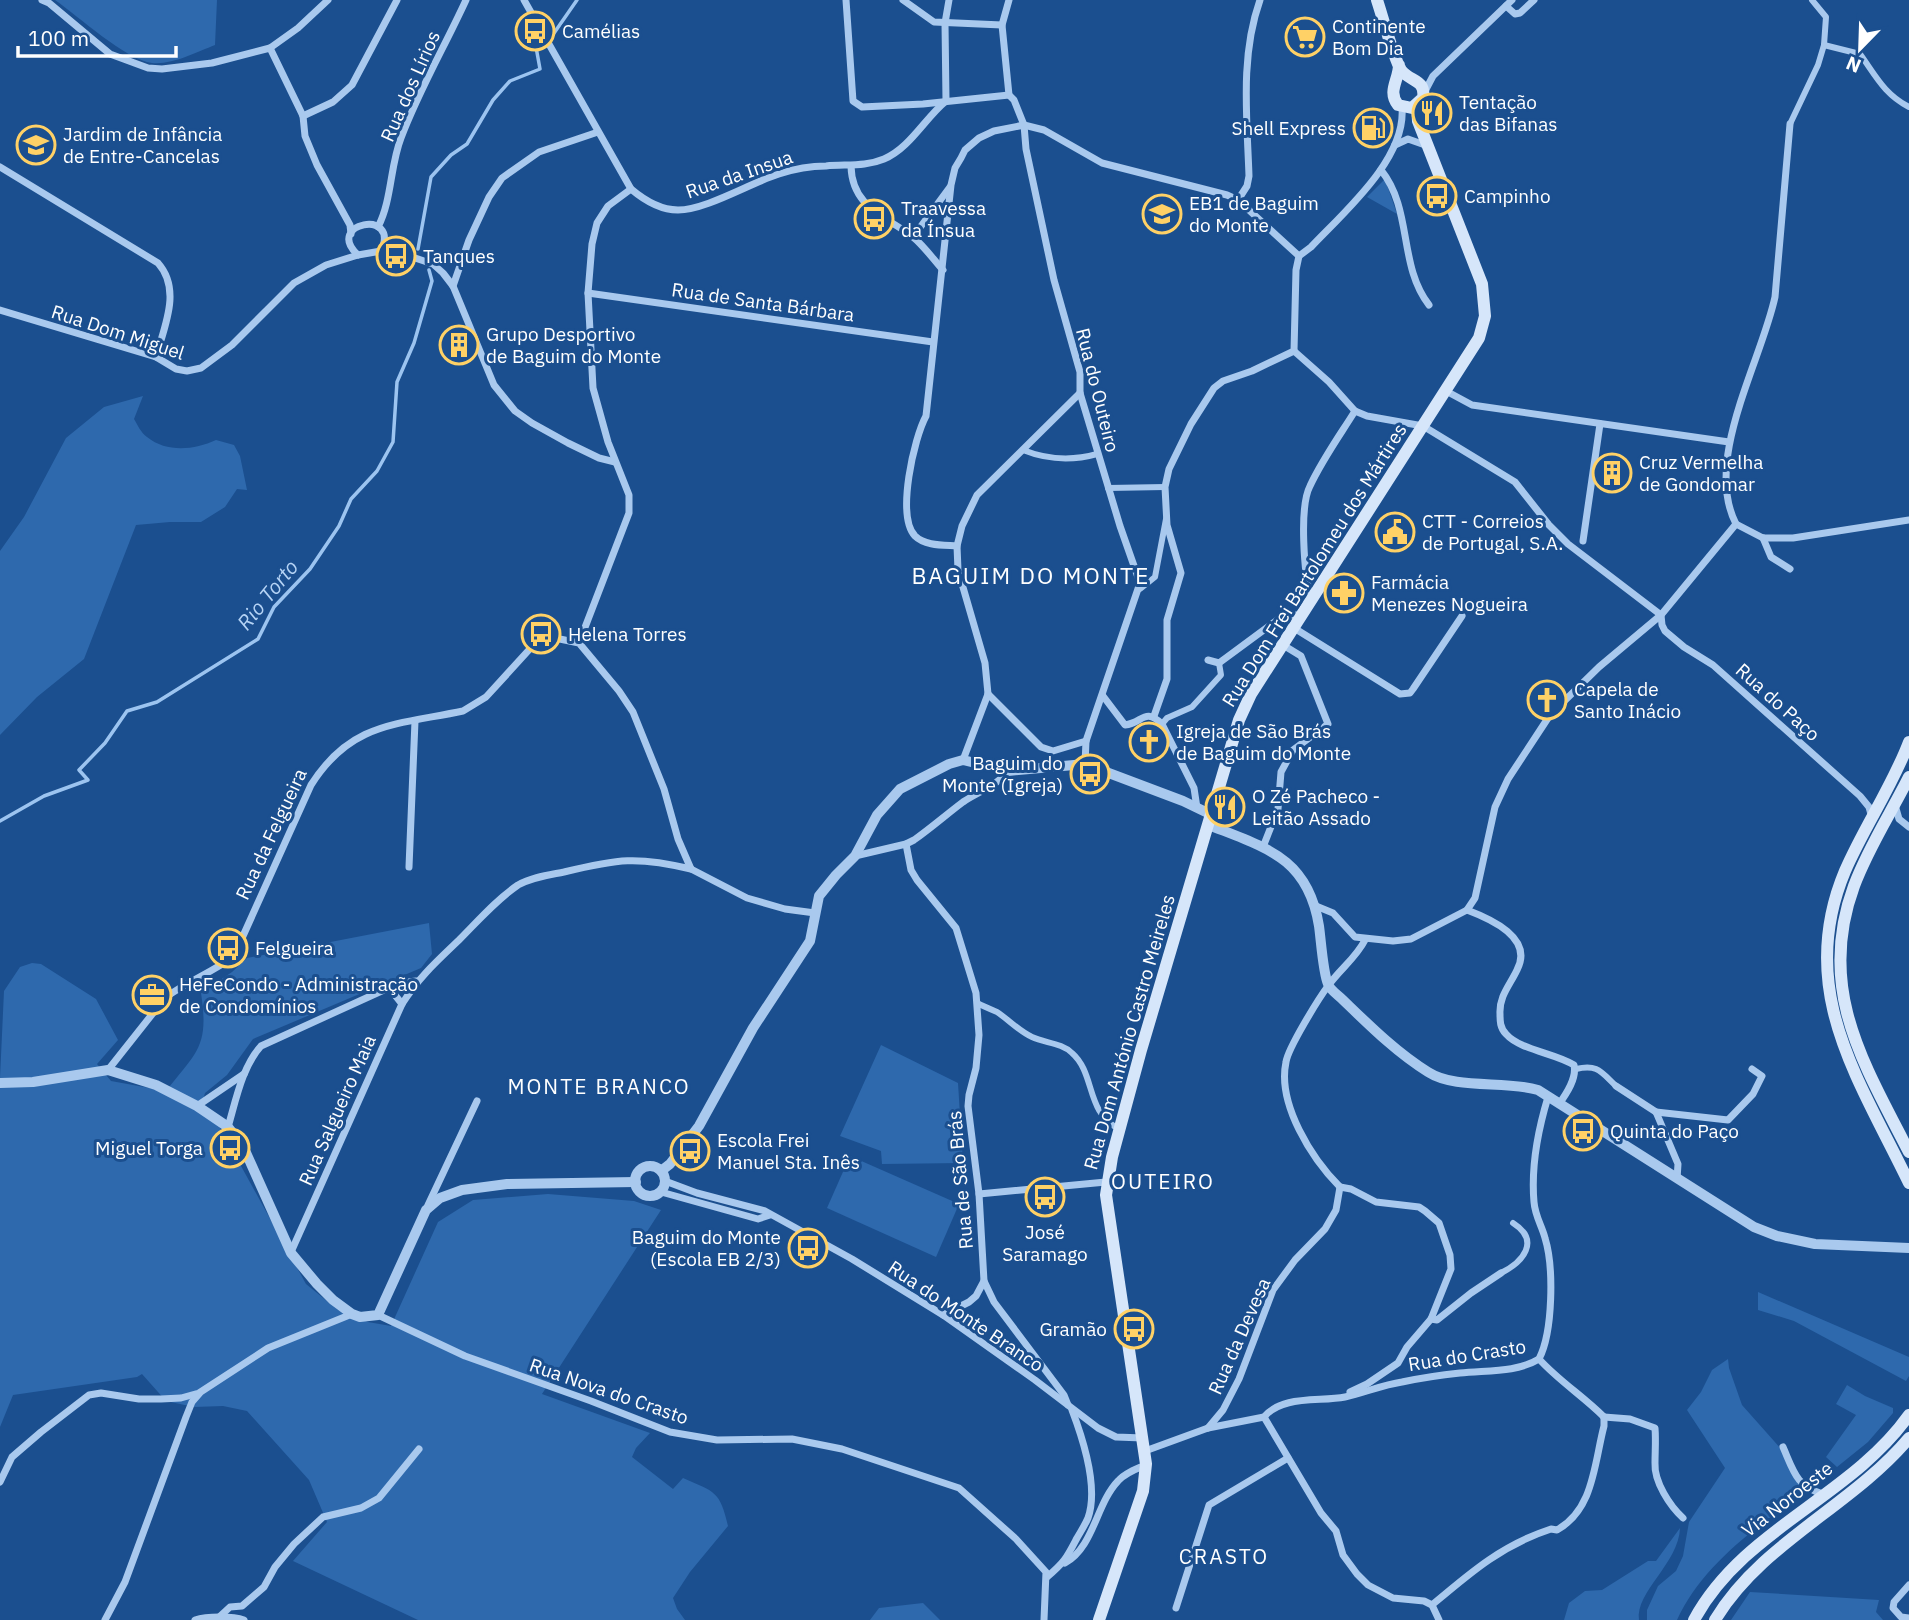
<svg xmlns="http://www.w3.org/2000/svg" width="1909" height="1620" viewBox="0 0 1909 1620" font-family="'IBM Plex Sans',sans-serif">
<rect width="100%" height="100%" fill="#1b4f8f"/>
<g fill="#2e69ad">
<path d="M55,0h162l-2,45c-18,7 -43,20 -63,18 -26,-3 -74,-47 -97,-63z"/>
<path d="M1385,179l12,35 -30,-17z"/>
<path d="M143,396l-9,23c3,5 7,14 13,18 20,16 47,13 69,3l18,5 6,11 7,34 -10,-1 -12,18 -24,15h-31l-34,3 -52,134 -47,38 -37,38v-184l24,-34 42,-79 38,-31z"/>
<path d="M429,923l3,31 -11,14 -168,71 -26,36 -22,18 -6,20 20,13 87,158 32,26 30,12 23,4 47,-104 35,-22 75,-6 86,7 27,9 -119,184 108,39 -14,15 -4,9 41,32 10,-11c32,14 37,13 45,48l-38,46 -17,26 4,11 8,11h-267l-125,-59 34,-39 -18,-42 -62,-69 -24,-5 -29,1 -28,-6 -24,-27 -5,3 -124,18 -13,32v-349l4,-87 16,-24 12,-4 9,1 55,35 22,41 -21,24 14,17 55,10c32,-40 43,-45 35,-98l31,-21 15,-14z"/>
<path d="M881,1045l77,38 5,80 -81,1 -1,-13 -41,-15z"/>
<path d="M850,1156l109,48 -23,53 -109,-49z"/>
<path d="M1758,1292l151,65v19l-3,5 -112,-60 -36,-11z"/>
<path d="M1728,1359l1,9 13,37 40,45 14,31 10,11c-48,33 -104,73 -129,128h-30v-10l11,-24 18,-15 7,-15 6,-34 36,-54 -38,-58 14,-18 11,-22z"/>
<path d="M1847,1385l18,11 28,12v5l-25,29 -31,25 -11,-10 30,-42 -20,-11z"/>
<path d="M1680,1528c-1,35 -45,64 -41,92h-75l5,-17 16,-12 17,-1 46,-29h8z"/>
<path d="M1750,1592l129,8 -3,12 7,8h-152z"/>
<path d="M923,1603l17,17h-70l9,-12z"/>
</g>
<g fill="none" stroke-linecap="round" stroke-linejoin="round">
<g stroke="#9cc4f0" stroke-width="3.5">
<path d="M552,36l25,-36"/>
<path d="M418,249l13,-72 20,-22 16,-11 26,-44 17,-19 30,-12 -4,-22 7,-1"/>
<path d="M0,821l44,-25 44,-16 -9,-10 26,-27 22,-32 30,-9 101,-63 16,-32 36,-38 29,-43 12,-27 26,-28 16,-29 4,-60 17,-39 18,-62 -3,-11"/>
</g>
<g stroke="#a9c9ee" stroke-width="6">
<path d="M1824,45l36,9c16,22 24,40 49,53"/>
<path d="M1790,124l28,-59 6,-20 2,-28 -14,-17"/>
<path d="M1023,450c25,10 49,11 74,4"/>
<path d="M1108,488l57,-1"/>
<path d="M1140,589l15,-12 11,-58"/>
<path d="M1162,724l5,-6 25,-11 29,-32 -2,-12"/>
<path d="M977,1003c6,3 13,6 20,9 12,8 22,19 35,25 13,6 30,6 40,16 24,21 13,59 47,76"/>
<path d="M1576,1069c22,-5 25,3 40,17"/>
<path d="M1501,1273c22,-11 40,-32 12,-50"/>
</g>
<g stroke="#a9c9ee" stroke-width="7">
<path d="M42,0l7,3 61,51 38,14 14,1 50,-6 58,-15 28,-20 30,-28"/>
<path d="M524,0l107,189c13,11 29,21 47,21 28,0 72,-27 101,-36 15,-5 31,-8 47,-8 20,-2 39,1 58,-7 26,-11 41,-41 62,-58"/>
<path d="M846,0l7,101 9,6 61,-3 86,-9"/>
<path d="M903,0l31,22 68,3"/>
<path d="M1009,0l-7,25 7,70 5,5 10,25 2,24 28,131 26,92v21l40,133 20,57 -54,158 -1,23"/>
<path d="M1506,6l9,8 5,-1 14,-13"/>
<path d="M270,48l33,68 2,20 12,29 33,60 1,9"/>
<path d="M1424,93l9,-17 79,-76"/>
<path d="M946,101l-1,-78 4,-23"/>
<path d="M303,116l30,-14 19,-17 45,-85"/>
<path d="M1395,145l13,-6 17,6"/>
<path d="M851,166c1,42 35,50 62,71 11,9 20,22 30,33"/>
<path d="M0,167l158,96c24,27 6,64 -2,94"/>
<path d="M1381,170c32,40 17,95 48,135"/>
<path d="M1238,200l9,-14 2,-10c-2,-59 -9,-120 11,-176"/>
<path d="M378,227c14,-27 12,-61 23,-89 18,-48 44,-92 65,-138"/>
<path d="M913,237l37,-50"/>
<path d="M358,255c-35,-32 43,-47 23,-4"/>
<path d="M453,286l16,-46 20,-43 13,-19 37,-26 59,-20"/>
<path d="M588,293l345,49"/>
<path d="M0,310l156,47 20,12 11,2 14,-3 31,-23 62,-62 32,-18 32,-10 23,-4h13l39,13 10,9 10,13 41,99 21,26 17,12 36,20 31,15 16,4"/>
<path d="M1294,351l35,31 26,29 12,5 56,10 92,56 34,43 19,19 93,71 1,10 3,6 19,16 29,18 147,131 9,11 3,11"/>
<path d="M1446,391l26,14 257,37"/>
<path d="M1736,524l27,14h30l116,-18"/>
<path d="M1763,538l8,19 19,12"/>
<path d="M1583,541l17,-117"/>
<path d="M957,546c-13,-1 -32,0 -42,-10 -19,-20 -1,-98 11,-120l25,-231 4,-17 6,-10 4,-8 14,-12 15,-7 30,-6 20,5 58,33 125,32 11,5 61,56"/>
<path d="M1311,599c-7,-24 -12,-92 -1,-113 12,-26 30,-51 45,-75"/>
<path d="M1294,628l106,66 10,-1 3,-4 49,-73"/>
<path d="M579,643l50,-130v-18l-21,-53 -15,-54 -5,-95 4,-49 5,-21 11,-17 23,-17"/>
<path d="M1208,660l11,3 65,-48h18"/>
<path d="M988,694l53,53 12,4 33,-10"/>
<path d="M1103,696l22,29c18,-2 19,-18 37,-1l32,64 3,20"/>
<path d="M1154,716l13,-37v-59l14,-47 -14,-48 -2,-38 4,-18 22,-45 23,-36 9,-7 29,-10 42,-20 2,-81 3,-14 12,-9c33,-35 95,-88 91,-139"/>
<path d="M963,760l25,-66 -3,-31 -27,-93 -1,-24 5,-20 15,-31 103,-102"/>
<path d="M1895,805l4,14 10,8"/>
<path d="M906,844l5,26 6,10 39,48 20,65 3,42 -3,33 -7,27 -1,11 11,88 5,87 -8,15 -7,6 -26,13"/>
<path d="M1263,847l15,-38 3,-37 12,-22 35,-26 -27,-68 -18,-11"/>
<path d="M855,856l51,-12 8,-4c17,-12 33,-26 49,-38 16,-11 33,-15 45,-31"/>
<path d="M409,867l6,-146"/>
<path d="M1316,906l17,7 22,24 38,4 18,-2 56,-29 8,-12 20,-91 13,-28 42,-64 49,-48 62,-52 75,-91c-33,-64 25,-162 39,-227l15,-173"/>
<path d="M1467,910c24,9 67,28 50,60 -7,15 -18,26 -17,44 0,7 0,14 6,20 14,16 49,19 68,31 3,13 -7,28 -15,39"/>
<path d="M386,989l6,-5 24,-3"/>
<path d="M108,1070l57,-72c22,-17 47,-25 69,-42l77,-171c40,-63 85,-60 152,-74l23,-14 52,-57 17,-2 24,5 40,48 14,21 31,77 14,50 13,30 56,29 38,11 30,4"/>
<path d="M1616,1086l40,26 22,52 -1,15"/>
<path d="M197,1106l47,-32"/>
<path d="M1656,1112l72,8 25,-26 9,-18 -10,-7"/>
<path d="M228,1127c8,-27 14,-60 33,-81l125,-57 5,1 11,14"/>
<path d="M665,1181l32,12 68,18 87,48 91,56 92,65 63,48 18,9 27,1"/>
<path d="M1340,1187l11,2 25,13 43,5 6,4 14,12 11,32 1,14 -20,50 -24,28 -9,16 -31,21 -17,8"/>
<path d="M1340,1187c-28,-28 -63,-83 -54,-125 2,-14 33,-64 42,-76 12,-17 28,-28 37,-46"/>
<path d="M661,1192l97,27 12,-4"/>
<path d="M979,1194l127,-12"/>
<path d="M428,1205l49,-104"/>
<path d="M291,1252l111,-248c17,-27 34,-42 57,-64 19,-19 37,-40 59,-55 14,-8 31,-10 46,-13 54,-13 73,-16 127,-3"/>
<path d="M984,1281l10,21 70,93 4,10"/>
<path d="M378,1315l87,41 126,45 79,31 47,8 75,-1 50,10 117,39 57,51 30,33 -2,48"/>
<path d="M1431,1319l6,1 34,-27 30,-20"/>
<path d="M1539,1359c20,22 44,37 65,58"/>
<path d="M1264,1417l57,96 15,18 7,24 14,19 11,11 25,13 31,3 8,4 7,15"/>
<path d="M1604,1417l26,2 25,9c1,13 0,23 0,35 -1,19 15,43 28,55"/>
<path d="M1208,1428l15,-18 16,-31 34,-89 22,-30 30,-31 11,-19 4,-23"/>
<path d="M1783,1447c11,25 13,39 40,47"/>
<path d="M1145,1451l63,-23 56,-11c18,-22 55,-15 81,-20 19,-4 37,-12 57,-15 19,-4 39,-7 58,-9 26,-3 56,0 79,-14 14,-27 15,-92 6,-121 -3,-12 -10,-22 -11,-36 -3,-34 4,-72 14,-105"/>
<path d="M0,1482l12,-25 29,-25 48,-37 12,-2 38,6h22l20,-1 18,-5 69,-45 84,-34"/>
<path d="M1065,1563c29,-16 31,-59 53,-82 7,-8 18,-12 28,-16"/>
<path d="M1047,1577c18,-15 20,-20 30,-39 4,-7 8,-13 11,-20 11,-31 -5,-79 -16,-108"/>
<path d="M1909,1585l-15,17 -1,6 8,9 8,1"/>
<path d="M1432,1605c39,-33 70,-60 119,-76l6,1c37,-21 37,-66 47,-104v-9"/>
<path d="M1176,1608l33,-103 79,-47"/>
<path d="M217,1619l13,-12 12,-1 22,-19 11,-20 19,-23 29,-27 38,-9 18,-10 40,-49"/>
<path d="M105,1620l20,-38 61,-165 6,-15 7,-8"/>
<path d="M195,1620c12,-4 38,-4 49,0"/>
</g>
<g stroke="#a9c9ee" stroke-width="10">
<path d="M1209,825c58,23 99,33 110,101 2,14 4,47 9,58 2,6 10,11 15,16 26,25 54,53 85,72 28,18 77,8 110,18l216,137 23,9 38,8 94,4"/>
<path d="M0,1083l33,-1 75,-12 48,15 41,21 31,21 15,19 48,107 26,31 16,16 19,14 8,3 18,-2 48,-105 14,-12 22,-8 45,-6 129,-2"/>
<circle cx="650" cy="1181" r="15"/>
<path d="M661,1171l9,-7 29,-38 54,-98 57,-87 9,-45 17,-21 19,-19 22,-41 23,-26 49,-25 14,-4 45,11 77,-7 98,37 29,14"/>
</g>
<g stroke="#d6e6fa" stroke-width="12">
<path d="M1377,0c5,15 17,59 24,70 9,12 25,9 22,28l-11,10 -14,-3c-11,-14 1,-25 1,-40"/>
<path d="M1909,742c-17,45 -45,85 -64,129 -50,119 14,208 64,312"/>
<path d="M1909,777c-18,36 -41,71 -55,109 -38,103 10,178 55,266"/>
<path d="M1099,1620l44,-129 3,-27 -40,-269 6,-38 29,-107 98,-330 12,-26 228,-356 6,-22 -3,-32 -64,-163 -1,-15"/>
<path d="M1694,1620c49,-91 157,-123 215,-205"/>
<path d="M1715,1620c46,-77 137,-114 194,-182"/>
</g>
</g>
<defs>
<symbol id="bus-ring" viewBox="-11 -11 22 22"><circle r="9.5" fill="#1b4f8f" stroke="#ffd166" stroke-width="1.5"/><path d="M-5-6H5V4H4V6H2V4H-2V6H-4V4H-5ZM-3.5-4V0h7V-4ZM-3.5 1.2v1.5H-2V1.2ZM2 1.2v1.5H3.5V1.2Z" fill="#ffd166"/></symbol>
<symbol id="supermarket-ring" viewBox="-11 -11 22 22"><circle r="9.5" fill="#1b4f8f" stroke="#ffd166" stroke-width="1.5"/><path d="M-6-5.5h2.5l.6 2H6L4.5 2H-2.5L-4.4-4H-6ZM-1.5 3.2a1.3 1.3 0 1 0 .1 0ZM3 3.2a1.3 1.3 0 1 0 .1 0Z" fill="#ffd166"/></symbol>
<symbol id="restaurant-ring" viewBox="-11 -11 22 22"><circle r="9.5" fill="#1b4f8f" stroke="#ffd166" stroke-width="1.5"/><path d="M-5-6h1v4h1v-4h1v4h1v-4h1v5L-1.5 .5V6h-2V.5L-5-1ZM5-6V6H3V1.5H1.5Q1.5-4 5-6Z" fill="#ffd166"/></symbol>
<symbol id="fuel-ring" viewBox="-11 -11 22 22"><circle r="9.5" fill="#1b4f8f" stroke="#ffd166" stroke-width="1.5"/><path d="M-5.5-6h7V0h2V4h1.3V-2.5L3-4.5l.8-.8L6-3V5H2.5V1h-1V6h-7ZM-4.2-4.7v3.2H.2V-4.7Z" fill="#ffd166"/></symbol>
<symbol id="school-ring" viewBox="-11 -11 22 22"><circle r="9.5" fill="#1b4f8f" stroke="#ffd166" stroke-width="1.5"/><path d="M0-5L7-2L0 1L-7-2ZM-4 1L0 2.5L4 1V4Q0 6-4 4Z" fill="#ffd166"/></symbol>
<symbol id="building-ring" viewBox="-11 -11 22 22"><circle r="9.5" fill="#1b4f8f" stroke="#ffd166" stroke-width="1.5"/><path d="M-4-6H4V6H1V3H-1V6H-4ZM-2.5-4.3h1.7v1.8h-1.7ZM.8-4.3h1.7v1.8H.8ZM-2.5-1h1.7V.8h-1.7ZM.8-1h1.7V.8H.8Z" fill="#ffd166"/></symbol>
<symbol id="civic-ring" viewBox="-11 -11 22 22"><circle r="9.5" fill="#1b4f8f" stroke="#ffd166" stroke-width="1.5"/><path d="M-.6-6.5H3V-4.5H.6V-3L4-1V1h2V6H-6V1h2V-1L-.6-3ZM-1.2 2.5V6h2.4V2.5Z" fill="#ffd166"/></symbol>
<symbol id="pharmacy-ring" viewBox="-11 -11 22 22"><circle r="9.5" fill="#1b4f8f" stroke="#ffd166" stroke-width="1.5"/><path d="M-2-6h4v4h4v4h-4v4h-4v-4h-4v-4h4Z" fill="#ffd166"/></symbol>
<symbol id="church-ring" viewBox="-11 -11 22 22"><circle r="9.5" fill="#1b4f8f" stroke="#ffd166" stroke-width="1.5"/><path d="M-1.2-6h2.4v3.5h3.3v2.4h-3.3V6h-2.4V-.1h-3.3v-2.4h3.3Z" fill="#ffd166"/></symbol>
<symbol id="office-ring" viewBox="-11 -11 22 22"><circle r="9.5" fill="#1b4f8f" stroke="#ffd166" stroke-width="1.5"/><path d="M-6-3h4V-5.5h4V-3h4V5H-6ZM-1-4.5V-3h2v-1.5ZM-6 0V1H6V0Z" fill="#ffd166"/></symbol>
</defs>
<g fill-rule="evenodd">
<use href="#bus-ring" x="513" y="9" width="44" height="44"/>
<use href="#supermarket-ring" x="1283" y="15" width="44" height="44"/>
<use href="#restaurant-ring" x="1410" y="91" width="44" height="44"/>
<use href="#fuel-ring" x="1351" y="106" width="44" height="44"/>
<use href="#school-ring" x="14" y="123" width="44" height="44"/>
<use href="#bus-ring" x="1415" y="174" width="44" height="44"/>
<use href="#school-ring" x="1140" y="192" width="44" height="44"/>
<use href="#bus-ring" x="852" y="197" width="44" height="44"/>
<use href="#bus-ring" x="374" y="234" width="44" height="44"/>
<use href="#building-ring" x="437" y="323" width="44" height="44"/>
<use href="#building-ring" x="1590" y="451" width="44" height="44"/>
<use href="#civic-ring" x="1373" y="510" width="44" height="44"/>
<use href="#pharmacy-ring" x="1322" y="571" width="44" height="44"/>
<use href="#bus-ring" x="519" y="612" width="44" height="44"/>
<use href="#church-ring" x="1525" y="678" width="44" height="44"/>
<use href="#church-ring" x="1127" y="720" width="44" height="44"/>
<use href="#bus-ring" x="1068" y="752" width="44" height="44"/>
<use href="#restaurant-ring" x="1203" y="785" width="44" height="44"/>
<use href="#bus-ring" x="206" y="926" width="44" height="44"/>
<use href="#office-ring" x="130" y="973" width="44" height="44"/>
<use href="#bus-ring" x="1561" y="1109" width="44" height="44"/>
<use href="#bus-ring" x="208" y="1126" width="44" height="44"/>
<use href="#bus-ring" x="668" y="1129" width="44" height="44"/>
<use href="#bus-ring" x="1023" y="1175" width="44" height="44"/>
<use href="#bus-ring" x="786" y="1226" width="44" height="44"/>
<use href="#bus-ring" x="1112" y="1307" width="44" height="44"/>
</g>
<g text-anchor="middle" stroke-width="6" stroke-linejoin="round" paint-order="stroke">
<g font-size="19" fill="#fff" stroke="#1b4f8f" text-anchor="start">
<text x="1332" y="33">Continente<tspan x="1332" dy="22">Bom Dia</tspan></text>
<text x="562" y="38">Camélias</text>
<text x="1459" y="109">Tentação<tspan x="1459" dy="22">das Bifanas</tspan></text>
<text x="1346" y="135" text-anchor="end">Shell Express</text>
<text x="63" y="141">Jardim de Infância<tspan x="63" dy="22">de Entre-Cancelas</tspan></text>
<text x="1464" y="203">Campinho</text>
<text x="1189" y="210">EB1 de Baguim<tspan x="1189" dy="22">do Monte</tspan></text>
<text x="901" y="215">Traavessa<tspan x="901" dy="22">da Ínsua</tspan></text>
<text x="423" y="263">Tanques</text>
<text x="486" y="341">Grupo Desportivo<tspan x="486" dy="22">de Baguim do Monte</tspan></text>
<text x="1639" y="469">Cruz Vermelha<tspan x="1639" dy="22">de Gondomar</tspan></text>
<text x="1422" y="528">CTT - Correios<tspan x="1422" dy="22">de Portugal, S.A.</tspan></text>
<text x="1371" y="589">Farmácia<tspan x="1371" dy="22">Menezes Nogueira</tspan></text>
<text x="568" y="641">Helena Torres</text>
<text x="1574" y="696">Capela de<tspan x="1574" dy="22">Santo Inácio</tspan></text>
<text x="1176" y="738">Igreja de São Brás<tspan x="1176" dy="22">de Baguim do Monte</tspan></text>
<text x="1063" y="770" text-anchor="end">Baguim do<tspan x="1063" dy="22">Monte (Igreja)</tspan></text>
<text x="1252" y="803">O Zé Pacheco -<tspan x="1252" dy="22">Leitão Assado</tspan></text>
<text x="255" y="955">Felgueira</text>
<text x="179" y="991">HeFeCondo - Administração<tspan x="179" dy="22">de Condomínios</tspan></text>
<text x="1610" y="1138">Quinta do Paço</text>
<text x="717" y="1147">Escola Frei<tspan x="717" dy="22">Manuel Sta. Inês</tspan></text>
<text x="203" y="1155" text-anchor="end">Miguel Torga</text>
<text x="1045" y="1239" text-anchor="middle">José<tspan x="1045" dy="22">Saramago</tspan></text>
<text x="781" y="1244" text-anchor="end">Baguim do Monte<tspan x="781" dy="22">(Escola EB 2/3)</tspan></text>
<text x="1107" y="1336" text-anchor="end">Gramão</text>
</g>
<g font-size="19" fill="#fff" stroke="#1b4f8f">
<text transform="translate(410 86) rotate(-66)" y="7">Rua dos Lírios</text>
<text transform="translate(739 174) rotate(-19)" y="7">Rua da Insua</text>
<text transform="translate(763 302) rotate(8)" y="7">Rua de Santa Bárbara</text>
<text transform="translate(118 332) rotate(18)" y="7">Rua Dom Miguel</text>
<text transform="translate(1098 390) rotate(76)" y="7">Rua do Outeiro</text>
<text transform="translate(1314 565) rotate(-58)" y="7">Rua Dom Frei Bartolomeu dos Mártires</text>
<text transform="translate(1778 702) rotate(42)" y="7">Rua do Paço</text>
<text transform="translate(271 834) rotate(-65)" y="7">Rua da Felgueira</text>
<text transform="translate(1129 1032) rotate(-74)" y="7">Rua Dom António Castro Meireles</text>
<text transform="translate(337 1110) rotate(-66)" y="7">Rua Salgueiro Maia</text>
<text transform="translate(960 1180) rotate(-95)" y="7">Rua de São Brás</text>
<text transform="translate(966 1316) rotate(34)" y="7">Rua do Monte Branco</text>
<text transform="translate(1239 1336) rotate(-66)" y="7">Rua da Devesa</text>
<text transform="translate(1467 1355) rotate(-9)" y="7">Rua do Crasto</text>
<text transform="translate(609 1391) rotate(19)" y="7">Rua Nova do Crasto</text>
<text transform="translate(1787 1499) rotate(-38)" y="7">Via Noroeste</text>
</g>
<g font-size="21" font-style="italic" fill="#b5d3f5" stroke="#1b4f8f">
<text transform="translate(268 595) rotate(-51)" y="7">Rio Torto</text>
</g>
<g font-size="21" letter-spacing="2" fill="#fff" stroke="#1b4f8f">
<text x="599" y="1094">MONTE BRANCO</text>
<text x="1163" y="1189">OUTEIRO</text>
<text x="1224" y="1564">CRASTO</text>
</g>
<g font-size="23" letter-spacing="2" fill="#fff" stroke="#1b4f8f">
<text x="1031" y="584">BAGUIM DO MONTE</text>
</g>
</g>
<g transform="translate(1860 49) rotate(203)" stroke="#1b4f8f" stroke-width="5" paint-order="stroke">
<path d="M0-5L12 26L0 18L-12 26Z" fill="#ffffff"/>
<text y="-10" font-size="19" font-weight="bold" text-anchor="middle" fill="#ffffff">N</text>
</g>
<path d="M18 46v10h158v-10" fill="none" stroke="#ffffff" stroke-width="3.5"/>
<text x="28" y="46" font-size="21" fill="#ffffff" stroke="#1b4f8f" stroke-width="5" paint-order="stroke">100 m</text>
</svg>
